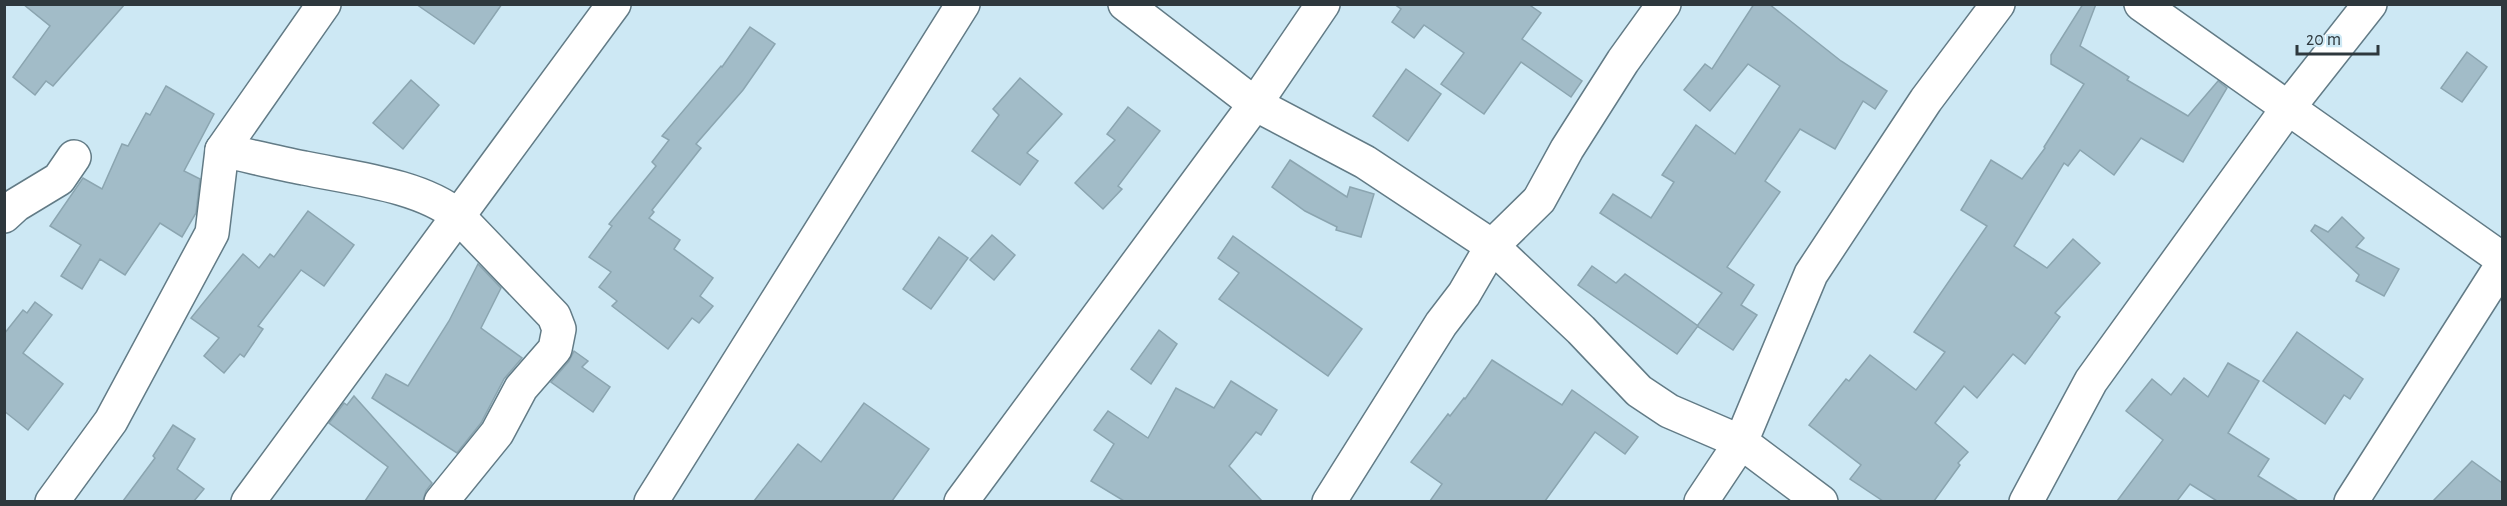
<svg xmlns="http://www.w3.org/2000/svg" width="2507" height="506" viewBox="0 0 2507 506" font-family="'Alegreya Sans',sans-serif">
<rect width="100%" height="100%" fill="#cde8f4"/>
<g fill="#a2bcc8" stroke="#8ba5b0" stroke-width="1.5">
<path d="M23,4h102l-72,82 -7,-5 -11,14 -22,-18 37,-51z"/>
<path d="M416,4h86l-28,40z"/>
<path d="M1394,4h134l13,9 -19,26 60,42 -11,16 -50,-35 -37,52 -43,-30 23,-31 -40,-28 -10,13 -22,-16 9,-13z"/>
<path d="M1754,4h15l72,57 46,30 -12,18 -12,-8 -28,48 -35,-20 -35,52 15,11 -53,75 27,18 -13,20 16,10 -24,35 -36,-24 25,-33 -122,-80 13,-19 38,24 23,-36 -12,-7 34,-50 39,29 45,-68 -32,-22 -38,47 -26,-21 21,-26 7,5z"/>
<path d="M2083,4h13l-16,42 49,31 -2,3 61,36 30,-35 9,7 -44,74 -42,-24 -27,37 -34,-25 -12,16 -4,-3 -50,83 33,22 26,-29 27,24 -45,50 5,4 -35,47 -12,-10 -36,44 -13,-12 -29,37 33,29 -10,11 2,2 -26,36h-51l-33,-22 11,-14 -52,-40 37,-46 3,2 21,-26 46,35 29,-38 -31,-20 73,-106 -26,-16 30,-50 31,19 23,-31 -1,-1 40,-63 -33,-20v-9z"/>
<path d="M750,27l25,17 -32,46 -47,54 5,4 -49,62 2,2 -5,6 31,22 -6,9 39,29 -13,18 13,10 -14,17 -7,-5 -24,31 -56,-43 5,-5 -18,-14 12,-15 -22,-15 23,-31 -3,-2 47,-58 -4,-4 17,-22 -7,-4 59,-70 1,1z"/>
<path d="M2467,52l20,15 -25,35 -21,-14z"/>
<path d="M1406,69l35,25 -33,47 -35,-25z"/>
<path d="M1020,78l42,36 -35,39 11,8 -18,24 -48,-34 27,-36 -6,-6z"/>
<path d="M411,80l28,25 -36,44 -30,-26z"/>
<path d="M166,86l48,28 -30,57 16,8 -4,34 -14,24 -22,-14 -35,52 -25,-16 -18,30 -21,-13 20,-31 -31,-19 33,-48 19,11 20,-45 6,2 18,-33 4,2z"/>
<path d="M1128,107l32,24 -42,55 4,3 -19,20 -28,-26 40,-43 -8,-6z"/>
<path d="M1290,160l57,37 3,-10 24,7 -13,43 -25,-7 1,-3 -32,-16 -33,-24z"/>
<path d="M308,211l46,34 -30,41 -23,-16 -43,56 5,3 -19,28 -4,-3 -16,19 -20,-17 15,-18 -28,-20 52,-64 16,14 11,-14 4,3z"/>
<path d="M2342,217l22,21 -8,9 43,22 -15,27 -28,-15 3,-6 -48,-44 4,-6 13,7z"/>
<path d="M992,235l23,20 -21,25 -24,-20z"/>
<path d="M1233,236l129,93 -34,47 -109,-77 20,-26 -21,-15z"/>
<path d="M939,237l29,21 -37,51 -28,-20z"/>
<path d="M478,264l23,24 -20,40 41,30 -18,21 -23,44 -24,30 -85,-55 14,-24 22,12 41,-65z"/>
<path d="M1592,266l24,17 9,-9 73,52 -21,28 -99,-69z"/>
<path d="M35,302l17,13 -29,38 40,31 -35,46 -24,-19v-77l19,-24 4,3z"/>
<path d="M1159,330l18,14 -26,40 -20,-15z"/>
<path d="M2297,332l66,47 -13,20 -6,-4 -19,29 -62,-43z"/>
<path d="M574,351l14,10 -6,6 28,20 -17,25 -42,-30 18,-21z"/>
<path d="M1492,360l70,45 10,-15 66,47 -13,17 -30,-22 -50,69h-115l12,-17 -31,-22 37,-48 2,2 14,-18 1,1z"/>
<path d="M2228,363l31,18 -31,52 41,26 -11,17 40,25h-81l-27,-17 -13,17h-60l46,-61 -37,-29 26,-32 19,16 13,-17 24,19z"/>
<path d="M1231,381l46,29 -16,25 -5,-3 -27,34 33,35h-138l-33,-20 23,-37 -20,-14 14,-19 40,27 28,-50 38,20z"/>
<path d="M354,396l78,87 -6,8 -3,10h-58l23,-34 -59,-44 15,-20 3,2z"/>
<path d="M864,403l65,46 -37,52h-138l44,-57 23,18z"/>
<path d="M173,425l22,14 -18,30 27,20 -10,12h-71l32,-43 -2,-2z"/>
<path d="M2472,461l30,22v18h-69z"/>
</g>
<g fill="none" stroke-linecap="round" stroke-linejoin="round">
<defs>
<g id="minor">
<path d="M1125,4l130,100 110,58 127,84 89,84 58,61 30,20 72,31 80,60"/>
<path d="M2141,4l361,255"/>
<path d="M222,150c28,6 55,13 82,18 47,10 117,17 154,48l96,100 5,13 -4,20 -34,39 -24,45 -56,69"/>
<path d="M4,216l12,-11 43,-26 15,-22"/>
<path d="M52,502l59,-81 101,-188 10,-83 102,-146"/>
<path d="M248,502l366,-498"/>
<path d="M651,502l312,-498"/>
<path d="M961,502l294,-398 68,-100"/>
<path d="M1329,502l112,-178 23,-30 28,-48 47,-46 28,-51 56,-88 41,-57"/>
<path d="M1701,502l40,-60 70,-168 115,-174 72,-96"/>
<path d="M2026,502l65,-121 197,-273 82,-104"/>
<path d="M2351,502l151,-237"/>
</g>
</defs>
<use href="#minor" stroke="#627b86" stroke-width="36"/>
<use href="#minor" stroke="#fff" stroke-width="33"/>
</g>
<rect width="2507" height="506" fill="none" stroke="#2e383d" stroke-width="12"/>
<path d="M2297 45v9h81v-9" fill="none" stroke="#2e383d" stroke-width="3"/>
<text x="2306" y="45" font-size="18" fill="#2e383d" stroke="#cde8f4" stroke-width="4.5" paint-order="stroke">20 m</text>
</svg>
